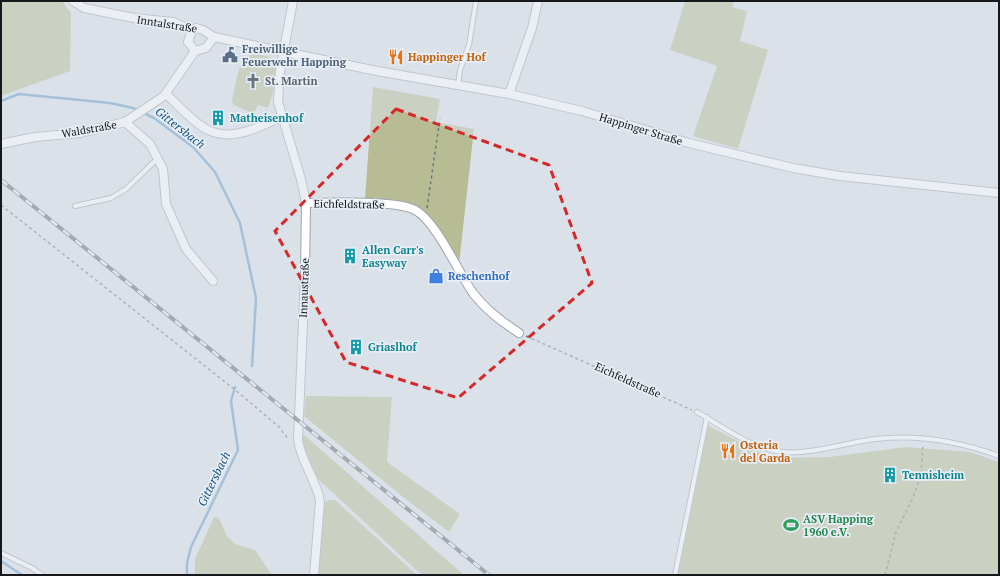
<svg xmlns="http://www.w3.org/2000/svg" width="1000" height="576" viewBox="0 0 1000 576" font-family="'PT Serif',serif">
<rect width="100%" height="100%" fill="#dbe1e9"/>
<g fill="#b7bc94">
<path d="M1,1h61l9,12 -1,58 -69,25z"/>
<path d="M685,1h49l-2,6 15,4 -7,30 28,9 -30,99 -45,-13 24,-70 -47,-16z"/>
<path d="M258,54l16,4c6,17 -1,34 -6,50l-10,-3 -4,9 -20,-9 -2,-3c2,-11 6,-39 14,-45 4,-3 8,-3 12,-3z"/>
<path d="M373,87l67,12 -4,23 38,7 -15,135 -43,-56 -51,-10z"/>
<path d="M306,396l86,1 -5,65 73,52 -11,18 -46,-35 -99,-81z"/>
<path d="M703,423l68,35 58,-1 77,-10 64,5 29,10v113h-325z"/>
<path d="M303,434l161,141h-41l-8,-6 -97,-90 -15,-32z"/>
<path d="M330,500h5l82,75h-99l6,-72z"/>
<path d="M214,517l5,1 8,18 8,8 20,6 17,25h-77v-16z"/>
</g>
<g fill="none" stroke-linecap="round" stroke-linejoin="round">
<g stroke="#6399c5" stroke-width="2.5">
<path d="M1,101l18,-7 91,9 23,5 21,10 39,29 22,25 25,51 16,75 -4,68"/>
<path d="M1,561l21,14"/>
<path d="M187,575v-12l4,-16 47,-97 -7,-49 4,-14"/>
</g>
<defs>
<g id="lane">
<path d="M458,85l2,-15 9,-25 7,-44"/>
<path d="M75,206l36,-8 15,-9 31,-30"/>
<path d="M697,412c26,15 55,37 85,40 28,3 66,-10 94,-13 43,-5 82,2 123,17"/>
<path d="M1,553l31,15 10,7"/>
<path d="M675,575l32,-158"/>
</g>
<g id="street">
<path d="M73,1l11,7 50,10 39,4 19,8 4,-2 7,2 11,7 71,15 92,19 132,23 73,17 107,32 104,25 47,8 159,17"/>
<path d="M293,1l-13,70 -2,31 23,77 5,24 -1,71 -7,166c3,22 18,39 22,61l-6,74"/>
<path d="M192,30l-4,12 7,9 11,-3 8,-11"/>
<path d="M166,94c10,9 30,31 42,36 25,12 52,-3 74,-14"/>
<path d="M509,94l23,-66 6,-27"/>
<path d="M125,122l25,22 13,25 3,35 20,45 27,32"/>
<path d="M1,144l34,-7 45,-4 45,-11 39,-26 31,-45"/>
<path d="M306,203c25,0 89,-3 109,7 21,11 43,62 58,83 13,17 28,28 46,40"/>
</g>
</defs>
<use href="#lane" stroke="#9fa5ad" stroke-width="6"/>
<use href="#street" stroke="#9fa5ad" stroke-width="10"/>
<g stroke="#72767b" stroke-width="1.5" stroke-dasharray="3 3" stroke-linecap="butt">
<path d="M1,205l238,188 40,34 10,13"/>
<path d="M427,208l13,-90"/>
<path d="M526,336l166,74"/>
<path d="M885,575l11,-43 17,-34 8,-24 2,-30"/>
</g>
<use href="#lane" stroke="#fff" stroke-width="4"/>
<use href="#street" stroke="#fff" stroke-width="8"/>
<defs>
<path id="rail" d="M1,180l488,395"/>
</defs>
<use href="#rail" stroke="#63666b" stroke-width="4"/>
<use href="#rail" stroke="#e8eef6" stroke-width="2.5" stroke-dasharray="8" stroke-linecap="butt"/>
</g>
<path d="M0 0H1000V576H0ZM396,109l153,56 43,118 -134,115 -112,-36 -71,-131z" fill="#dbe1e9" fill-opacity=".55" fill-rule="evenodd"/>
<path fill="none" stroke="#d62828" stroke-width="3" stroke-dasharray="8 5" stroke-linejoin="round" d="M396,109l153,56 43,118 -134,115 -112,-36 -71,-131z"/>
<defs>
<symbol id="civic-bare" viewBox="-9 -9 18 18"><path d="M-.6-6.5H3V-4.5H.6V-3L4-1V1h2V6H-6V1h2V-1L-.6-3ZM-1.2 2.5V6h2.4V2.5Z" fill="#5c6f8a" stroke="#e8eef6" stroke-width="2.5" paint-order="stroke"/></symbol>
<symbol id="restaurant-bare" viewBox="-9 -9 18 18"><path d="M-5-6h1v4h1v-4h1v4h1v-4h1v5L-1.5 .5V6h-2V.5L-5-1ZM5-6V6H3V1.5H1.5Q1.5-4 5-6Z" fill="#e8710a" stroke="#e8eef6" stroke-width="2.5" paint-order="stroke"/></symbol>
<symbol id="church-bare" viewBox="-9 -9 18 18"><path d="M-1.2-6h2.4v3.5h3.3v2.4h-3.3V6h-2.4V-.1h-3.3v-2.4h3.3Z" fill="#6b7280" stroke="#e8eef6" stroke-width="2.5" paint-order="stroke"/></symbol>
<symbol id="building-bare" viewBox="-9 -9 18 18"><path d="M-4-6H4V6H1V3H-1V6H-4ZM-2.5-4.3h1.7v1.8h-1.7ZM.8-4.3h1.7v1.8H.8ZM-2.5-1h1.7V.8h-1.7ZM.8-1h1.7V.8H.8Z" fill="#0f9aa8" stroke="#e8eef6" stroke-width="2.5" paint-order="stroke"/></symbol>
<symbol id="shop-bare" viewBox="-9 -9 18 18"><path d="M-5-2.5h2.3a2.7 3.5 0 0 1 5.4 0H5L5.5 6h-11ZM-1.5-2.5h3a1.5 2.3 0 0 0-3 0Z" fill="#3f7fe0" stroke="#e8eef6" stroke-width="2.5" paint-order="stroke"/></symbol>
<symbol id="stadium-bare" viewBox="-9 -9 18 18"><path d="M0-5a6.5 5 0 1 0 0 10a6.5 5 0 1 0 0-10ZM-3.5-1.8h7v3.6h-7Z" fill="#2e9e5b" stroke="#e8eef6" stroke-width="2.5" paint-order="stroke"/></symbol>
</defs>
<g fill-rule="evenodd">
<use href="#civic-bare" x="219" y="44" width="22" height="22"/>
<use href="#restaurant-bare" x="385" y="46" width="22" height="22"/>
<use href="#church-bare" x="242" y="70" width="22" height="22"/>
<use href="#building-bare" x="207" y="107" width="22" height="22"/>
<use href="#building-bare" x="339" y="245" width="22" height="22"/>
<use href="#shop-bare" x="425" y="265" width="22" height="22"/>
<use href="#building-bare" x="345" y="336" width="22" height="22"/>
<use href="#restaurant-bare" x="717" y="440" width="22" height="22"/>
<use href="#building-bare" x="879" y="464" width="22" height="22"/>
<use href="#stadium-bare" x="780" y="514" width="22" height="22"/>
</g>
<g text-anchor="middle" stroke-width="3.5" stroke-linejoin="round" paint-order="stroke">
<g font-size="11" fill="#16181b" stroke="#e8eef6">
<text transform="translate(167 24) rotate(9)" y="4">Inntalstraße</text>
<text transform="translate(89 129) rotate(-10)" y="4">Waldstraße</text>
<text transform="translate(641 129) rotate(17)" y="4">Happinger Straße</text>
<text transform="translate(349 204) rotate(1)" y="4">Eichfeldstraße</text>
<text transform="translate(304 288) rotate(-88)" y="4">Innaustraße</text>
<text transform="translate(628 380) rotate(24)" y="4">Eichfeldstraße</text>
</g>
<g font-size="11" font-weight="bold" fill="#4e5e75" stroke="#e8eef6" text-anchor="start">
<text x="242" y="53">Freiwillige<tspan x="242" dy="13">Feuerwehr Happing</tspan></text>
</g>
<g font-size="11" font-weight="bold" fill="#c56008" stroke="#e8eef6" text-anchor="start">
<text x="408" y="61">Happinger Hof</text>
<text x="740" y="449">Osteria<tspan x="740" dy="13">del Garda</tspan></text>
</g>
<g font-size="11" font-weight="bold" fill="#5b616d" stroke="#e8eef6" text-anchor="start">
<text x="265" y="85">St. Martin</text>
</g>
<g font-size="11" font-weight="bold" fill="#0d838f" stroke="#e8eef6" text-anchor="start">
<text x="230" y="122">Matheisenhof</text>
<text x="362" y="254">Allen Carr's<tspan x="362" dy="13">Easyway</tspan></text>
<text x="368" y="351">Griaslhof</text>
<text x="902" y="479">Tennisheim</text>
</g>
<g font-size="11" font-weight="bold" fill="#366cbe" stroke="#e8eef6" text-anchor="start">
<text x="448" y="280">Reschenhof</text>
</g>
<g font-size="11" font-weight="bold" fill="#27864d" stroke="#e8eef6" text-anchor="start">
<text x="803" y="523">ASV Happing<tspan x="803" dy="13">1960 e.V.</tspan></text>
</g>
<g font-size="12" font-style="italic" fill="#15547f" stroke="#e8eef6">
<text transform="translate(180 128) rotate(38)" y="4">Gittersbach</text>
<text transform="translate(214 479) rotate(-64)" y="4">Gittersbach</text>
</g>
</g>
<rect width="1000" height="576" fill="none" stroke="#16181b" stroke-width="4"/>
</svg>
